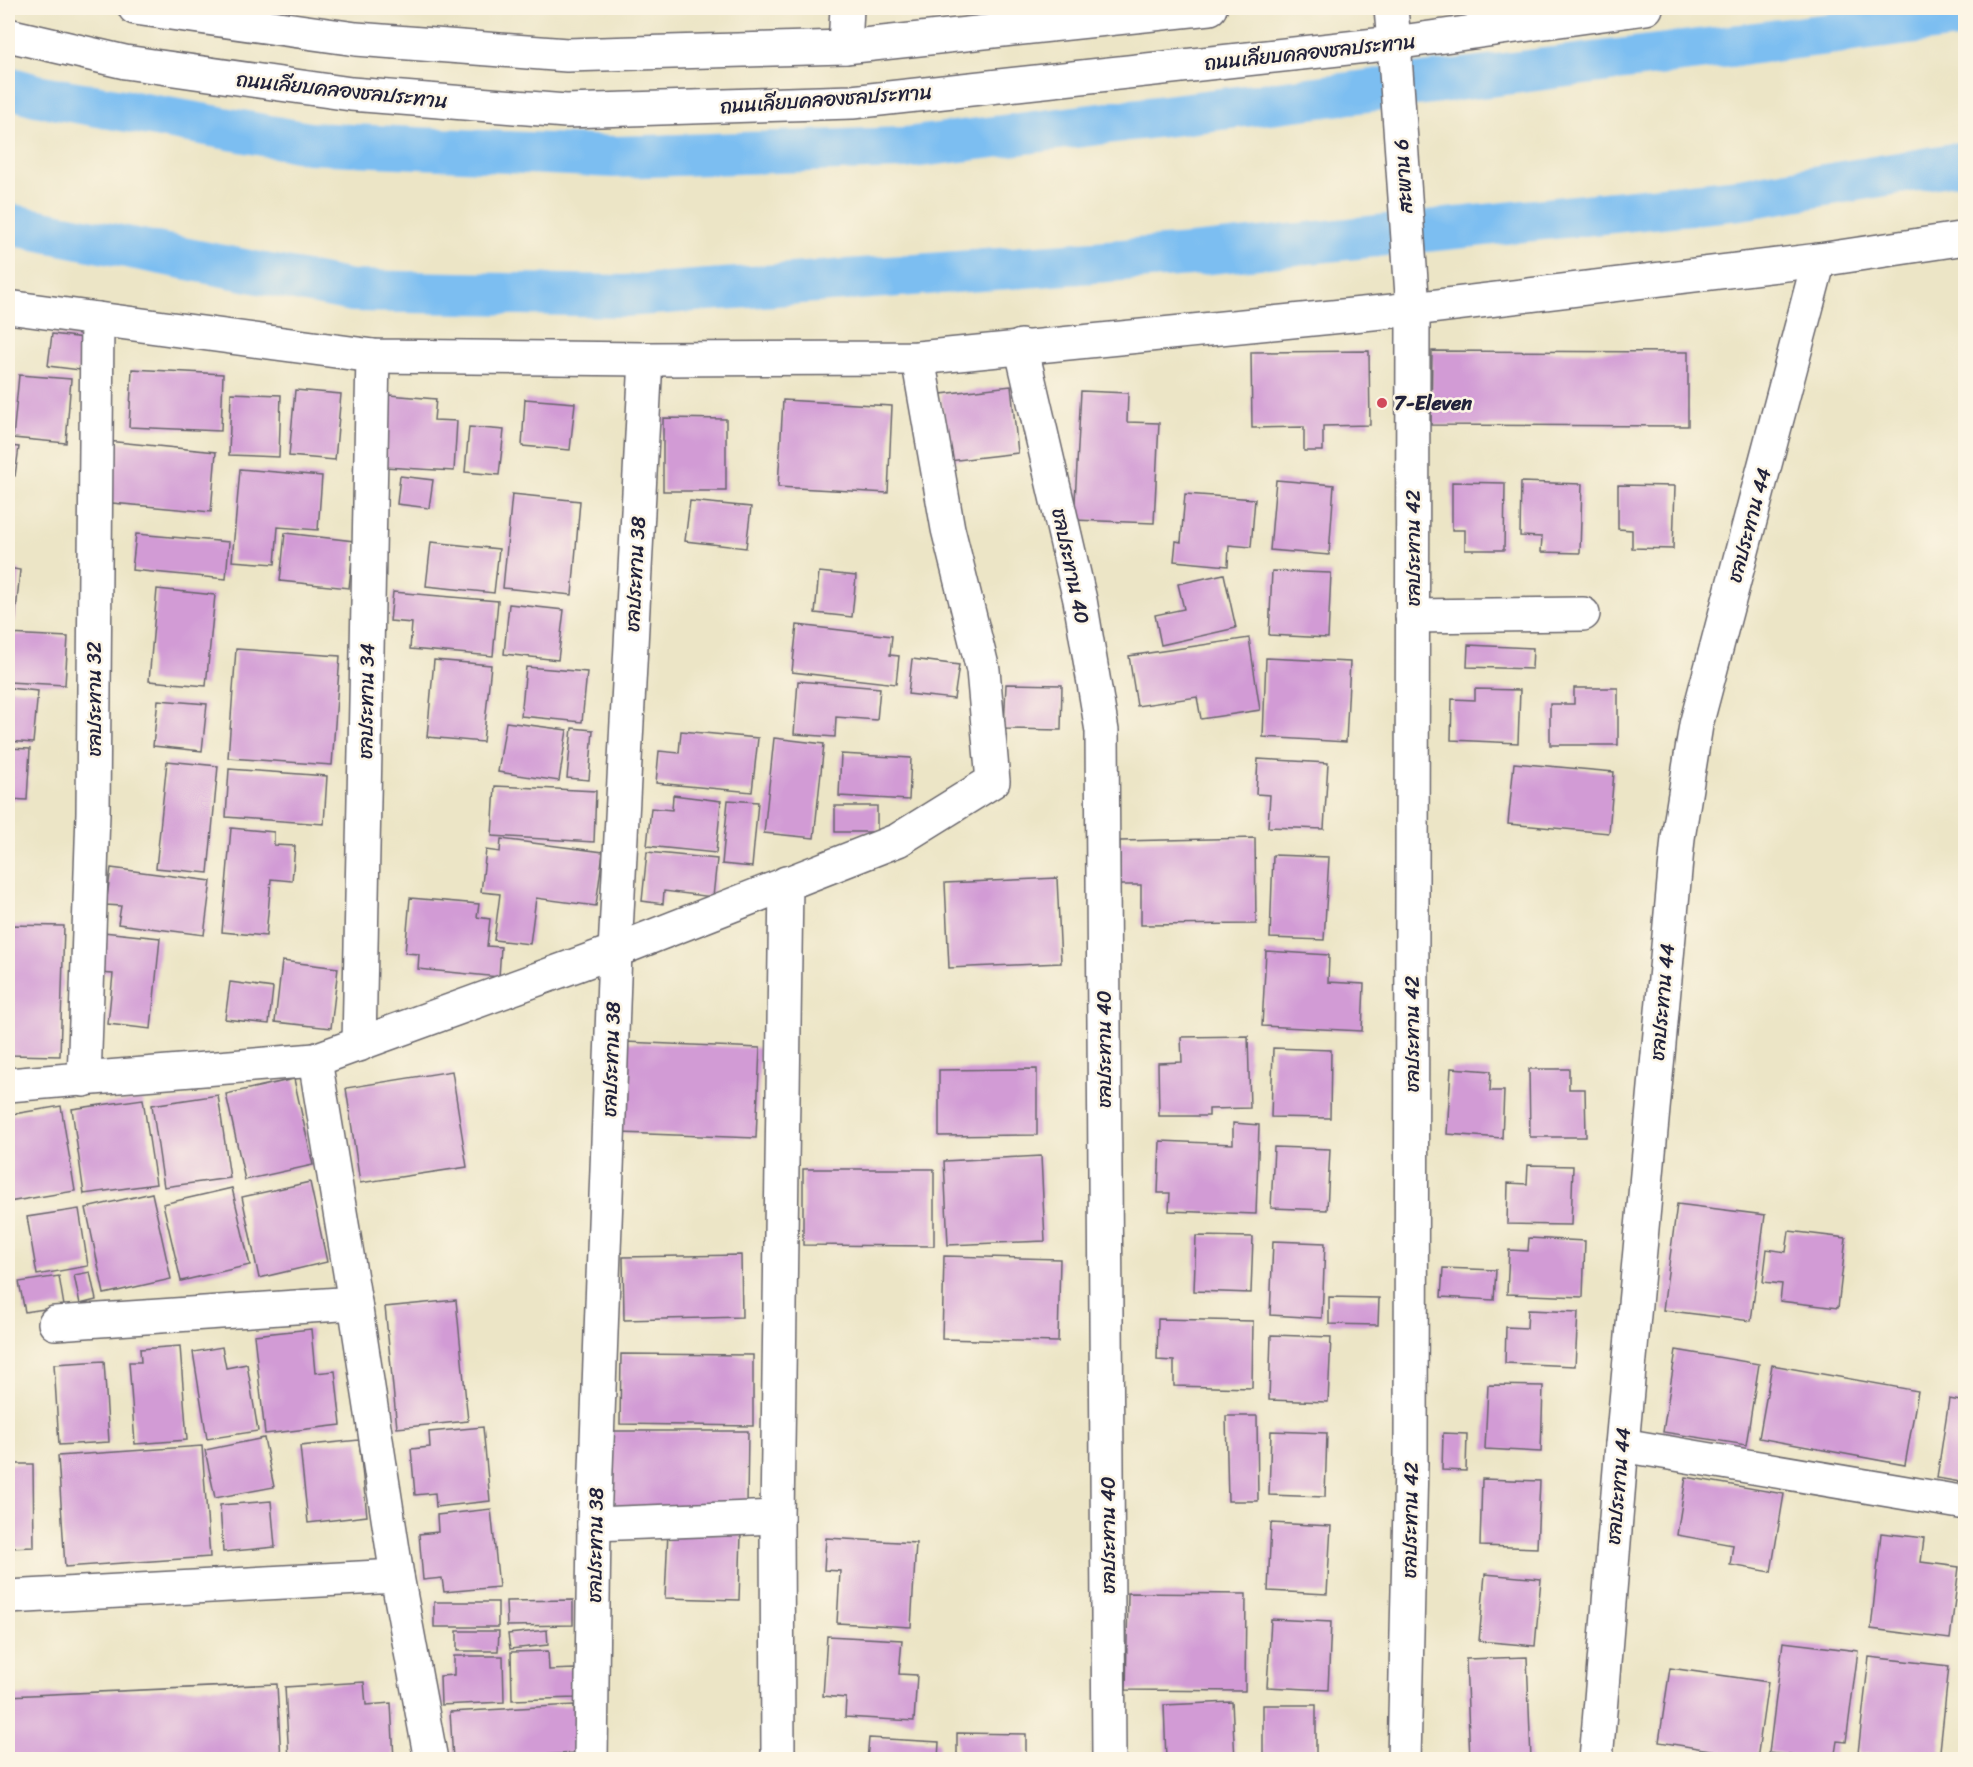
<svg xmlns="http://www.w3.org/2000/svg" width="1973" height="1767" viewBox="0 0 1973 1767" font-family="Sriracha,'Playpen Sans Thai',sans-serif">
<rect width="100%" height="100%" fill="#fcf5e5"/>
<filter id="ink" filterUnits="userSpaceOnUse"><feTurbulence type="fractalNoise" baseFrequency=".0167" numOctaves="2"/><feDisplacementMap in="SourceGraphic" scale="12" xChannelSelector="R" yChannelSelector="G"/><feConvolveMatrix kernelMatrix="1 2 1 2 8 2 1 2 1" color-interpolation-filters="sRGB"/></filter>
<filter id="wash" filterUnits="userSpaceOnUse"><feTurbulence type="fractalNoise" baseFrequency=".008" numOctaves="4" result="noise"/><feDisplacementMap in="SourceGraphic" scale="24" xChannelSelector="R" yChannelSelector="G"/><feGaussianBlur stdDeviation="1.35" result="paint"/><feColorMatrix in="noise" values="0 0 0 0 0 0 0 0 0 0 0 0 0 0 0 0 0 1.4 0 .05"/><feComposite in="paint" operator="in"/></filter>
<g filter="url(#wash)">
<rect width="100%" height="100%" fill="#ece5c6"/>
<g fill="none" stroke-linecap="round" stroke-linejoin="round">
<g stroke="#7bbef1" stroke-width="42">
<path d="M8,87l28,8 273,48 305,14 291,-9 1061,-131"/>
<path d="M8,224l344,67 273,5 566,-41 549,-56 226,-37"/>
</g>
</g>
<g id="blocks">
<g fill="#d29bd5">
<path d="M52,334l32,4 -4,32 -32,-4z"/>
<path d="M1369,351l1,74 -47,1v25h-19v-24l-52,1 -1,-76z"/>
<path d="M1432,351l256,1v74l-257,-1z"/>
<path d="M132,369l91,5 -2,57 -92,-4z"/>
<path d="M19,375l52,4 -5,64 -53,-5z"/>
<path d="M1011,386l7,67 -69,8 -8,-67z"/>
<path d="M295,390l46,4 -6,66 -46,-4z"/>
<path d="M1081,391l47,2 -1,29 32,1 -5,100 -80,-3z"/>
<path d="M231,393l50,2 -2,62 -50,-2z"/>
<path d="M389,395l47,4 -2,21 23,1 -3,50 -70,-4z"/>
<path d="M525,399l50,4 -5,47 -48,-4z"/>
<path d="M783,400l109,6 -4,87 -110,-6z"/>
<path d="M663,418l63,1v72h-63z"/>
<path d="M469,427l35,3 -5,45 -34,-3z"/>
<path d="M107,441l109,11 -5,60 -110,-10z"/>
<path d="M8,446l11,1 -4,29 -7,-1z"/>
<path d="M240,469l82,7 -4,54 -40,-3 -3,37 -43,-3z"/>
<path d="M400,476l33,4 -4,28 -32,-4z"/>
<path d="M1276,480l58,5 -5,70 -59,-5z"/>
<path d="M1452,482l53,1 -1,67h-39v-20h-13z"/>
<path d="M1521,482l61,2 -2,69 -39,-1 1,-15 -22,-1z"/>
<path d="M1618,485l57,1 -2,63 -41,-1v-18l-14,-1z"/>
<path d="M512,494l68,7 -8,94 -69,-7z"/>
<path d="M1185,494l70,5 -4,48 -22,-2 -1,21 -54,-5 2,-20 5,1z"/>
<path d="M690,501l61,6 -5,41 -61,-7z"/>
<path d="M285,533l69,8 -5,47 -69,-7z"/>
<path d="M136,534l93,8 -3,37 -94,-9z"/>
<path d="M431,542l68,7 -5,44 -68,-7z"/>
<path d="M8,568l12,2 -5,52 -7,-1z"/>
<path d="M1272,571l59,2 -3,65 -59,-3z"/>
<path d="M819,572l37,4 -4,41 -37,-4z"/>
<path d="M1224,574l12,54 -75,17 -6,-30 29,-6 -6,-25z"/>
<path d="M157,589l58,6 -9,91 -57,-5z"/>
<path d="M393,592l105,9 -5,55 -83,-7 2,-26 -22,-2z"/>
<path d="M509,604l55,6 -6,50 -54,-6z"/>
<path d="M797,625l95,11 -2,19 9,1 -3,28 -104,-12z"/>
<path d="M8,634l60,3 -3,48 -57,-3z"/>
<path d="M1249,638l11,72 -59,9 -4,-22 -60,9 -8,-50z"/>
<path d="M1468,645l65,3 -1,21 -65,-2z"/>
<path d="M236,649l104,7 -8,109 -104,-7z"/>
<path d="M1266,658l84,4 -4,80 -83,-5z"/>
<path d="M912,659l47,6 -5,34 -46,-5z"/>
<path d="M434,660l57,5 -8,77 -56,-5z"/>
<path d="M526,667l61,5 -5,50 -61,-6z"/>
<path d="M798,681l82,7 -3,32 -41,-3 -1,20 -41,-3z"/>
<path d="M1006,684l56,1 -1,45 -57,-1z"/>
<path d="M8,688l30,3 -5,52 -25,-2z"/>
<path d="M1574,688h44v57h-68v-41h24z"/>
<path d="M1475,689l45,1 -2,53 -67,-3 1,-41 23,1z"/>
<path d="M158,700l49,4 -5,47 -49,-5z"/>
<path d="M506,722l61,8 -8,51 -61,-9z"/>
<path d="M572,728l21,2 -4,50 -22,-2z"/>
<path d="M681,731l77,7 -6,54 -96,-9 3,-32 20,2z"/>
<path d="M774,738l50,6 -10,94 -50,-5z"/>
<path d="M8,748l22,1 -3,51 -19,-1z"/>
<path d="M841,754l70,4 -2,42 -70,-4z"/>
<path d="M1258,759l70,4 -4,66 -56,-2 2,-32 -14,-1z"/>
<path d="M167,761l51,5 -10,107 -52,-5z"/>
<path d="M1514,763l100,9 -5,61 -101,-9z"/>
<path d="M229,769l98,7 -3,48 -98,-7z"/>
<path d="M495,786l101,5 -2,51 -102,-6z"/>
<path d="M673,795l48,6 -5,52 -69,-7 4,-38 21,2z"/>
<path d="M728,800l30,2 -6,65 -30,-3z"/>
<rect x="835" y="806" width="42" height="26"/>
<path d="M231,828l43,4v13l21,1 -3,35 -21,-2 -5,57 -44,-4z"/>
<path d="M1255,838l1,86 -115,1v-40h-21v-44z"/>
<path d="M501,839l102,13 -7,54 -60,-8 -6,46 -36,-4 6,-46 -19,-2 5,-42 14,2z"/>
<path d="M647,852l70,7 -4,38 -49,-6 -1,13 -21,-3z"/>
<path d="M1273,855l56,2 -5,83 -54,-2z"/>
<path d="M111,868l100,13 -7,54 -86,-11 3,-18 -15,-1z"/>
<path d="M1057,878l4,85 -112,5 -4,-85z"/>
<path d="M410,898l69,6 -2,13 13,2 -3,27 14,1 -2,30 -81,-8 1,-15 -14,-1z"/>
<path d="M8,925l56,1 -4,130 -52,-1z"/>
<path d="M103,932l57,6 -9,91 -43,-5 5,-50 -14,-1z"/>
<path d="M1266,951l63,4 -1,27 36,2 -2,47 -100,-5z"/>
<path d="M282,961l56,7 -7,60 -56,-6z"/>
<path d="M230,982l43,6 -4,36 -44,-5z"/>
<path d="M1248,1036l2,72 -41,1v7h-50l-1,-53 24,-1 -1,-25z"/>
<path d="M625,1042l135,6 -4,90 -135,-5z"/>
<path d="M1273,1048l58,2 -1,68 -59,-1z"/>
<path d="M1451,1068l40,3 -1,20h14l-2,47 -55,-4z"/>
<path d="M1037,1069v66l-98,1v-66z"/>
<path d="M1529,1069h40v20h16l1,48h-56z"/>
<path d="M452,1071l15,96 -107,16 -14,-95z"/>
<path d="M294,1079l19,86 -68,15 -19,-86z"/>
<path d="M218,1095l12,83 -66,9 -12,-82z"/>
<path d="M143,1099l13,85 -72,10 -12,-85z"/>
<path d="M61,1106l14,85 -67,11v-87z"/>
<path d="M1233,1123l26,2 -3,89 -87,-3 1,-18h-12l2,-52 73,3z"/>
<path d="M1274,1147l56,2 -3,61 -56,-2z"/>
<path d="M1041,1156l4,85 -97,4 -4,-84z"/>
<path d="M1528,1165l45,1 -2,59 -64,-1 1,-41 19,1z"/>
<path d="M803,1169h131v77l-131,-1z"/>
<path d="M310,1182l17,80 -68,16 -17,-81z"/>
<path d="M232,1188l18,77 -69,16 -18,-77z"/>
<path d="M152,1193l19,86 -67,15 -18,-86z"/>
<path d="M1677,1204l88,11 -14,106 -88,-11z"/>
<path d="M79,1209l9,57 -51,9 -10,-58z"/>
<path d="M1789,1231l57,7 -8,70 -58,-7 2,-17 -19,-2 4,-33 19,3z"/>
<path d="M1196,1236l57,1 -2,56 -57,-2z"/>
<path d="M1529,1238l56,3 -2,56 -76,-3 2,-44 19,1z"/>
<path d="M1273,1241l52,2 -3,75 -52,-3z"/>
<path d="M741,1255l1,62 -118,3 -1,-63z"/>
<path d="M944,1256l116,3 -2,83 -116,-3z"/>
<path d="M1443,1268l53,2 -2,30 -53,-3z"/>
<path d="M90,1272l6,28 -16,4 -6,-29z"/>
<path d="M59,1276l5,30 -39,6 -6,-30z"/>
<path d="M1329,1297l50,1 -1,27 -49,-1z"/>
<path d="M456,1300l12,121 -71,7 -12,-121z"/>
<path d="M1528,1310l50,2 -3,54 -70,-3 1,-36 21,1z"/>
<path d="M1158,1319l95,2 -1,67 -78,-2v-25l-17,-1z"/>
<path d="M311,1329l4,44 20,-2 6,54 -76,9 -11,-99z"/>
<path d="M1271,1335l60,2 -3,65 -59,-2z"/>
<path d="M180,1346l7,94 -52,4 -6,-82h12l-1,-13z"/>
<path d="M222,1347l4,21 21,-4 11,67 -51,8 -14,-87z"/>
<path d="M1676,1350l83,14 -13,81 -83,-13z"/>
<path d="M621,1354l132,1v71l-133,-2z"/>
<path d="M104,1361l5,81 -50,3 -5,-81z"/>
<path d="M1772,1365l146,26 -13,74 -146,-27z"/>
<path d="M1488,1385l55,1 -2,66 -56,-3z"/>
<path d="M1949,1399l17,3v81l-29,-5z"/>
<path d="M1226,1416h31l1,85h-30z"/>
<path d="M483,1427l7,74 -54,6 -1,-14 -20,2 -4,-46 19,-2 -1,-15z"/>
<path d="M607,1431h141l-1,76h-140z"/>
<path d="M1271,1431l56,2 -2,64 -56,-2z"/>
<path d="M1443,1433l24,1 -1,37 -24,-1z"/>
<path d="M264,1438l10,49 -59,11 -10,-48z"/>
<path d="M359,1440l8,76 -59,7 -8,-77z"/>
<path d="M202,1446l8,111 -145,10 -7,-111z"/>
<path d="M8,1464h25l1,83 -26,1z"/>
<path d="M1686,1477l98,17 -13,78 -41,-7 3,-20 -56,-10z"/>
<path d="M1482,1479l58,2 -3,67 -57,-2z"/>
<path d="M271,1501l4,46 -52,5 -3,-47z"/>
<path d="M491,1509l8,78 -55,5 -2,-14 -19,2 -4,-46 19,-2 -1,-17z"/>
<path d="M1271,1523l60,3 -4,68 -59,-3z"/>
<path d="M668,1531l73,3 -2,66 -74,-2z"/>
<path d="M1881,1533l43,5 -3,24 38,5 -9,72 -79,-10z"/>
<path d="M826,1538l90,5 -5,84 -74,-4 3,-52 -16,-1z"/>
<path d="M1485,1574l56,5 -6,67 -56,-5z"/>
<path d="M1128,1593l118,1 -1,97 -119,-1z"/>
<path d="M573,1600v25l-66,1 -1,-25z"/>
<rect x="434" y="1602" width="64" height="25"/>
<path d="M1271,1619l60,3 -3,68 -61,-3z"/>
<path d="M547,1630l1,15 -38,4 -2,-15z"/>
<path d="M457,1631h42l-1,20h-41z"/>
<path d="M827,1636l75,4 -3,34 18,1 -3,46 -69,-4 1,-19 -23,-2z"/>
<path d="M1783,1642l75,9 -12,91 -9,-1 -3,19 -65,-7z"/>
<path d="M548,1651l1,19 26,-1 1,29 -64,2 -1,-48z"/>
<path d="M454,1656h49l1,46 -63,3 -1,-29 14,-1z"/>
<path d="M1527,1657l4,103h-61l-4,-101z"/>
<path d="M1869,1657l80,9 -10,94h-22l-59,-7z"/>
<path d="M1670,1668l98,14 -11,78h-42l1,-9 -57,-9z"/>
<path d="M364,1682l2,23 25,-2 3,57h-105l-4,-73z"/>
<path d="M277,1684l4,76h-273v-64z"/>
<path d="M1232,1702l3,58h-69l-2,-55z"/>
<path d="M574,1705l3,48 -69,4v3h-55l-3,-48z"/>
<rect x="1263" y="1705" width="53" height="55"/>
<path d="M957,1733l69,1v26h-69z"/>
<path d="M869,1738l70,4 -1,18h-71z"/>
</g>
</g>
</g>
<g filter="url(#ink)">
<use href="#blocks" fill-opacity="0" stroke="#69666c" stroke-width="1.5"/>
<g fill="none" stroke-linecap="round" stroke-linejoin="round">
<defs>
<g id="street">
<path d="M1394,43l19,266 -2,1154 -7,297"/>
<path d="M845,47l2,-39"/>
<path d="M8,307l365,49 273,3 272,-1 495,-49 406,-49 147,-22"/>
<path d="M1021,346l59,254 22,131 7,1029"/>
<path d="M1412,616l171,-2"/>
<path d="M359,1045l14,-689"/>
<path d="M315,1060l40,243 42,273 34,184"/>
<path d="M84,1080l9,-267 4,-494"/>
<path d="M8,1085l307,-25 300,-109 283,-111 95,-59 -10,-111 -35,-141 -30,-171"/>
<path d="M55,1323l300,-20"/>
<path d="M1622,1445l344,58"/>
<path d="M594,1524l183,-7"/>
<path d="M8,1597l389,-21"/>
<path d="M591,1760l3,-236 21,-573 31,-592"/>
<path d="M778,1760l-1,-243 9,-634"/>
<path d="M1596,1760l26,-315 56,-607 18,-113 123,-465"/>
</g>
<g id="secondary">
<path d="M135,8l221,31 211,16 278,-8 365,-39"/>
<path d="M1391,8l3,35"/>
<path d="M8,35l117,27 226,32 215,17 286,-9 542,-59 252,-35"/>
</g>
</defs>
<use href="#street" stroke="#69666c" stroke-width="36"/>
<use href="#secondary" stroke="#69666c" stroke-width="36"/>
<use href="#street" stroke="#fff" stroke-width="33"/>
<use href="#secondary" stroke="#fff" stroke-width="33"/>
</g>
</g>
<circle fill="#d1495b" stroke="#fcf5e5" stroke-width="2" cx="1382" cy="403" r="6"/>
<g text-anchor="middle" stroke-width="5" stroke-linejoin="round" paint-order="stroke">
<g font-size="20" fill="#22223b" stroke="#fcf5e5">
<text transform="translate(1310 52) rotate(-6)" y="7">ถนนเลียบคลองชลประทาน</text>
<text transform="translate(342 90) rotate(6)" y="7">ถนนเลียบคลองชลประทาน</text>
<text transform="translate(826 99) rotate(-4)" y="7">ถนนเลียบคลองชลประทาน</text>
<text transform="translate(1403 176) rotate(-94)" y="7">สะพาน 6</text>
<text transform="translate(1749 525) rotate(-75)" y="7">ชลประทาน 44</text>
<text transform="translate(1413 548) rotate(-90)" y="7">ชลประทาน 42</text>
<text transform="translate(1071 566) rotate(78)" y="7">ชลประทาน 40</text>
<text transform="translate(635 574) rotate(-87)" y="7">ชลประทาน 38</text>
<text transform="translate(94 699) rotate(-90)" y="7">ชลประทาน 32</text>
<text transform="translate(366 701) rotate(-89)" y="7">ชลประทาน 34</text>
<text transform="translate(1662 1002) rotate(-85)" y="7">ชลประทาน 44</text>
<text transform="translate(1412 1034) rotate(-90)" y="7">ชลประทาน 42</text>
<text transform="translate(1104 1049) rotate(-90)" y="7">ชลประทาน 40</text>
<text transform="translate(611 1059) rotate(-88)" y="7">ชลประทาน 38</text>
<text transform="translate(1618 1486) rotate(-85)" y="7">ชลประทาน 44</text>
<text transform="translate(1410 1520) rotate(-89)" y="7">ชลประทาน 42</text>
<text transform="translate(1108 1535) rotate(-90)" y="7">ชลประทาน 40</text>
<text transform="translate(595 1545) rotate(-89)" y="7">ชลประทาน 38</text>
</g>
<g font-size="20" font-weight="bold" fill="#22223b" stroke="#fcf5e5" text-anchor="start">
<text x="1394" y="410">7-Eleven</text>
</g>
</g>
<rect width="1973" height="1767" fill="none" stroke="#fcf5e5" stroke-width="30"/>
</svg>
